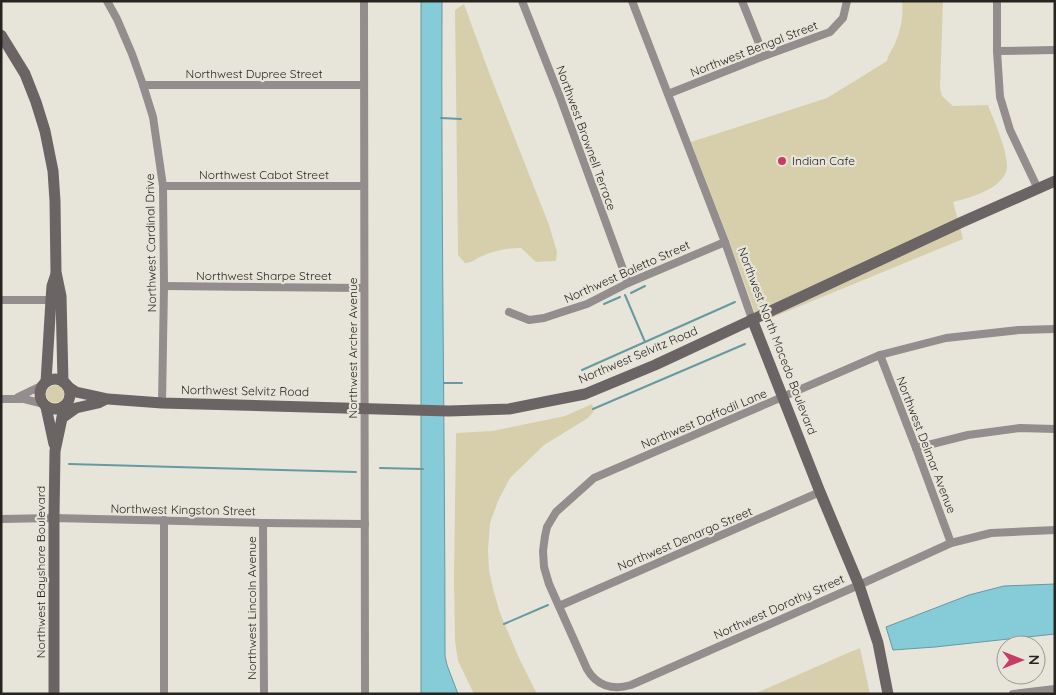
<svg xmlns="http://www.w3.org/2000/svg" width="1056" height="695" viewBox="0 0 1056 695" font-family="Quicksand,sans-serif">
<rect width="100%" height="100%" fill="#e7e5da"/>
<g fill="#d7cfab">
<path d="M902,1h41l-3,88 2,7 11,10 35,-1c6,16 23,52 18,67 -7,18 -37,26 -53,30l5,18 -203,93 -25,-70 -39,-101 136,-44 60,-37c1,-6 4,-10 7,-15 6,-14 10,-29 8,-45z"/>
<path d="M464,4l26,71 59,150 8,27 -1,9 -20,1 -15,-14c-14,0 -28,3 -41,9 -5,2 -8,6 -15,6l-7,-8 -3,-245z"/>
<path d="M960,227l3,12 -204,84z"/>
<circle cx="55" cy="394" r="9"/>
<path d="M592,404l2,7 -6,7 -44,27 -34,33 -12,23 -8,22 -2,27 1,20 4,19 7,24 19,45 18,36h-63l-16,-33 -3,-20 -1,-63 2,-145 36,-2 73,-15z"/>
<path d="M860,648l10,46h-116l96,-42z"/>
</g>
<g fill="#85cbd8" stroke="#6899a1">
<path d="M421,1h21c-1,219 3,437 3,655l2,9 11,29h-37z"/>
<path d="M1055,584v50l-120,13 -42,3 -7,-23 83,-32 35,-9z"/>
</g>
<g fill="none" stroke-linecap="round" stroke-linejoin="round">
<g stroke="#6899a1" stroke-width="2">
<path d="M441,118l20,1"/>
<path d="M631,293l14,-7"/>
<path d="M625,295l20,47"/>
<path d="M604,304l16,-7"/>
<path d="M582,370l153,-68"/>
<path d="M444,383h18"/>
<path d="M593,409l152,-65"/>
<path d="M69,464l287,8"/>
<path d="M380,468l43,1"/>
<path d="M504,624l44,-19"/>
</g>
<g stroke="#938d8e" stroke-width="8">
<path d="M107,1l10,18 15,35 11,31 10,32 10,69 1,100 -2,117"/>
<path d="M364,1l1,693"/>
<path d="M522,1l38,96 68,186"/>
<path d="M632,1l93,241 27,77"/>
<path d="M742,1l22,55"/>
<path d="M997,1v50l3,46 10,33 28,59"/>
<path d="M997,51l58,-1"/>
<path d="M143,85h221"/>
<path d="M668,94l96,-38 66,-24 13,-14 4,-17"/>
<path d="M163,186h201"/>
<path d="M164,286l200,2"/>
<path d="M1,300h50"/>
<path d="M509,312l20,8 15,-2 15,-5 28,-9 41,-21 97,-41"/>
<path d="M1055,329l-36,1 -73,8 -66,17 -286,123 -38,34 -9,15 -2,9 -2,15 1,16 5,17 38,85c9,16 25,22 44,16l228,-100 92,-42 40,-10 64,-3"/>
<path d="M880,355l36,93 35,95"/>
<path d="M18,397l25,-12"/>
<path d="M1,399h23l20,5"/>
<path d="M916,448l52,-13 52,-7 35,1"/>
<path d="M1,519l53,-1 209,5 102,1"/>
<path d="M263,523l1,171"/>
<path d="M559,606l261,-114"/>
<path d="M164,694v-174"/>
<path d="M1013,694l42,-5"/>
</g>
<g stroke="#6b6465" stroke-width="11">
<path d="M1,35l24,39 11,28 9,29 8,40 2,30 1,71 5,24 2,86"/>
<path d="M752,319l68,173 39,93 19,58 10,51"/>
<circle cx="55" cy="394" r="15"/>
<path d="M46,382l5,-82 1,-14 4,-12"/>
<path d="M67,386l9,6 32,7 54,4 287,8 60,-2 35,-7 41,-8 70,-29 307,-143 93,-41"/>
<path d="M46,407l8,37"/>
<path d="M62,418l14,-10 22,-5 6,-3"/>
<path d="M54,694v-176l1,-67 7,-33 1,-11"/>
</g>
</g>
<circle fill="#c93b67" stroke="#e7e5da" stroke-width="2" cx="782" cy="161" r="5"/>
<g text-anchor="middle" stroke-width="4.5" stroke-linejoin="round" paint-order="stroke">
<g font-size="12" fill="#252420" stroke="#e7e5da">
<text transform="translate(754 49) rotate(-21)" y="4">Northwest Bengal Street</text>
<text x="254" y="78">Northwest Dupree Street</text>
<text transform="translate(586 138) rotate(70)" y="4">Northwest Brownell Terrace</text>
<text x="264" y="179">Northwest Cabot Street</text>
<text transform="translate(151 243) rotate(-91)" y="4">Northwest Cardinal Drive</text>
<text transform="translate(627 272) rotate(-24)" y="4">Northwest Baletto Street</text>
<text x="264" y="280">Northwest Sharpe Street</text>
<text transform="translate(777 341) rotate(69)" y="4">Northwest North Macedo Boulevard</text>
<text transform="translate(353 348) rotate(-90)" y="4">Northwest Archer Avenue</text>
<text transform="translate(638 355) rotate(-23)" y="4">Northwest Selvitz Road</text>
<text transform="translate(245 391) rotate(1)" y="4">Northwest Selvitz Road</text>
<text transform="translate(704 419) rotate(-23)" y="4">Northwest Daffodil Lane</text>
<text transform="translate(926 445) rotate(69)" y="4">Northwest Delmar Avenue</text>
<text transform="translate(183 510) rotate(1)" y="4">Northwest Kingston Street</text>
<text transform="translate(685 539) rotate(-23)" y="4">Northwest Denargo Street</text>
<text transform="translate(41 572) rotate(-90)" y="4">Northwest Bayshore Boulevard</text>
<text transform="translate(779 607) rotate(-24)" y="4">Northwest Dorothy Street</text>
<text transform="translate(252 608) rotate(-90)" y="4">Northwest Lincoln Avenue</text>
</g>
<g font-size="12" fill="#252420" stroke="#e7e5da" text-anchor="start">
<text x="792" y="165">Indian Cafe</text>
</g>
</g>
<rect width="1056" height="695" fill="none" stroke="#252420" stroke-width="5"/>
<g transform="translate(1021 660) rotate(90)"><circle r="24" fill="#e7e5da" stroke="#999890"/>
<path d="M0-4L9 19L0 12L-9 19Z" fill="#c93b67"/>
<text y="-8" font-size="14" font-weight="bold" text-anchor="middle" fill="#252420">N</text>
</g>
</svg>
